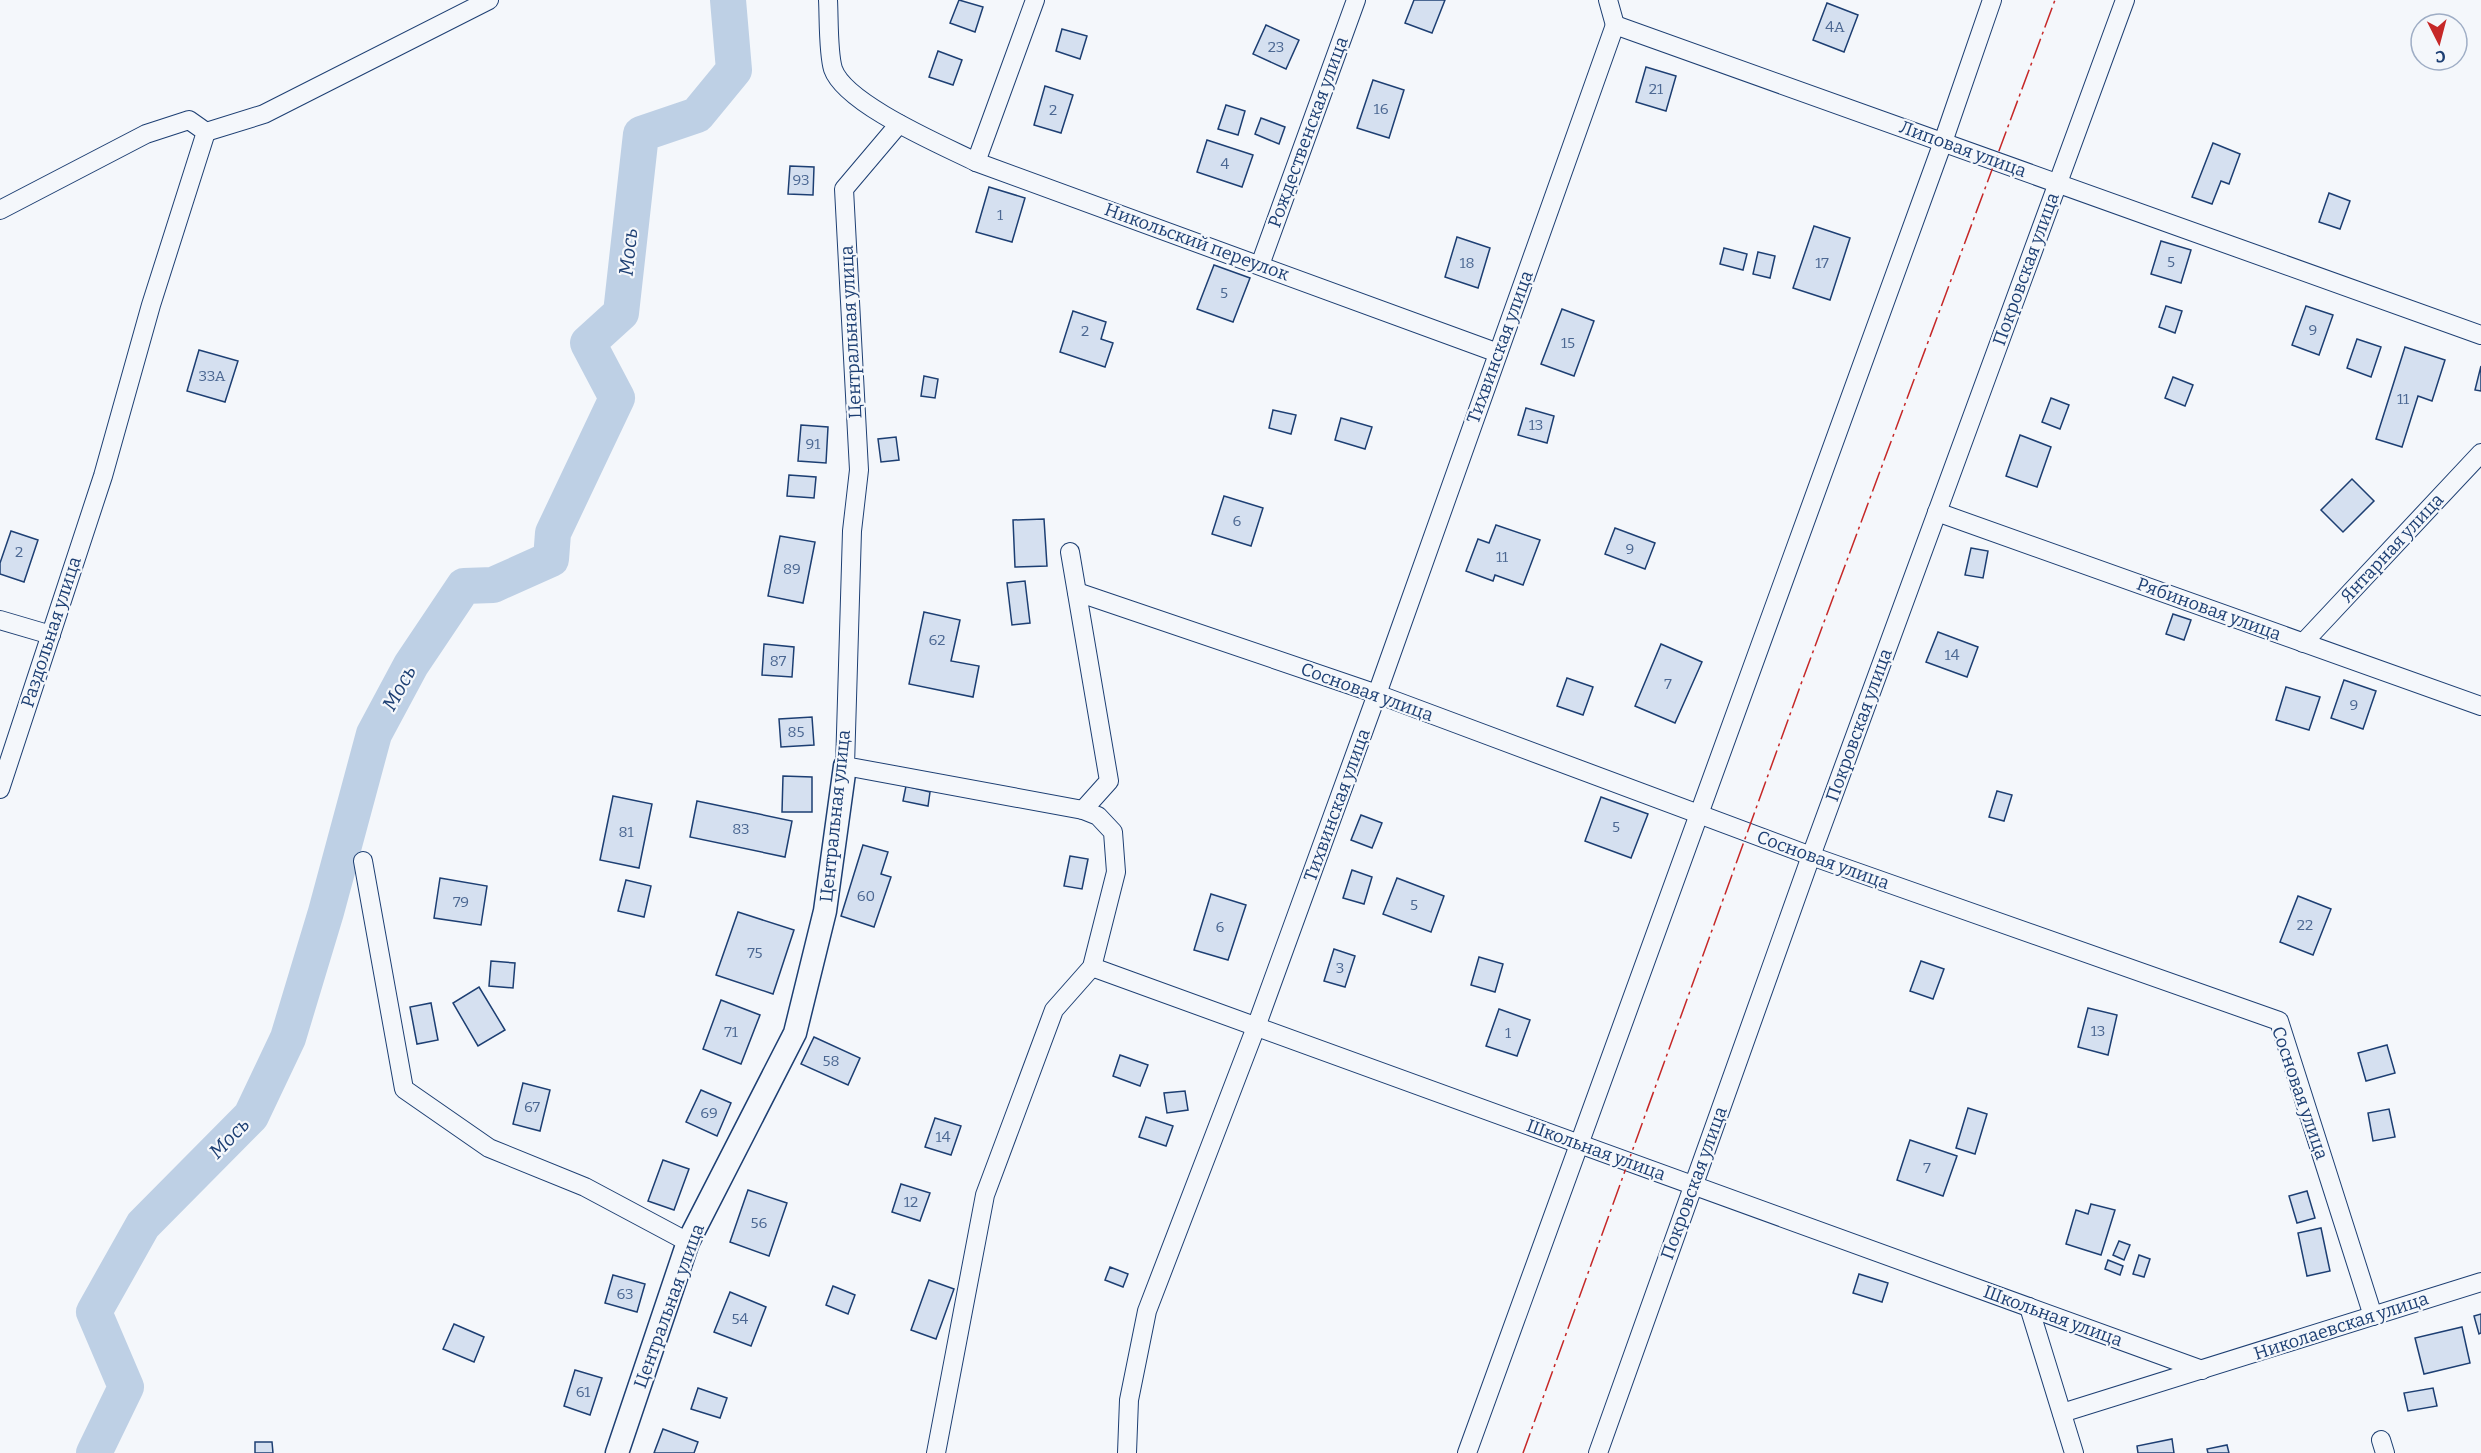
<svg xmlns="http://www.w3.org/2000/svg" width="2481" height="1453" viewBox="0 0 2481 1453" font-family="Bitter,serif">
<rect width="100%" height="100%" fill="#f4f7fb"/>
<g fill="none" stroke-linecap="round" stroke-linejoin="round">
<path stroke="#bed0e5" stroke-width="36" d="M94,1453l32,-66 -32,-75 49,-87 108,-109 37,-78 38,-126 48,-178 37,-69 53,-79 29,-1 58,-26 2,-26 64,-135 -29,-55 33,-30 20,-179 56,-19 37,-45 -6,-70"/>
</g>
<g fill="#d5e0f0" stroke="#1d3f73" stroke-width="1.5">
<path d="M959,0l24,7 -8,25 -25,-9z"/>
<path d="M1414,0h31l-13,33 -27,-10z"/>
<path d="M1827,3l31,12 -14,37 -31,-12z"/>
<path d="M1266,25l33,15 -13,29 -33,-15z"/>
<path d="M1062,29l25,7 -7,23 -24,-8z"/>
<path d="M938,51l24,9 -9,25 -24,-8z"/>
<path d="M1646,67l30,9 -10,35 -30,-9z"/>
<path d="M1373,80l31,10 -15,48 -32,-10z"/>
<path d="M1045,86l28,9 -12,38 -27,-8z"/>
<path d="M1226,105l19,6 -7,24 -20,-6z"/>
<path d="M1261,118l24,9 -6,17 -24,-10z"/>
<path d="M1207,140l46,15 -11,32 -45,-15z"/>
<path d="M2213,143l27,11 -11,30 -8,-3 -9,23 -20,-7z"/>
<path d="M790,166l24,1 -1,28 -25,-1z"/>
<path d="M989,187l36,11 -13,44 -36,-10z"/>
<path d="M2329,193l21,8 -10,28 -21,-7z"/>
<path d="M1814,226l36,12 -20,62 -37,-12z"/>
<path d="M1457,237l33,11 -12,40 -33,-11z"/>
<path d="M2161,241l30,9 -10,33 -30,-9z"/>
<path d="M1724,248l23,6 -4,16 -23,-6z"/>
<path d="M1758,252l17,4 -5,22 -17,-4z"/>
<path d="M1214,265l36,13 -17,44 -36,-13z"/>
<path d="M2166,306l16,5 -7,22 -16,-6z"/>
<path d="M2306,306l27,9 -14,40 -27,-10z"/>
<path d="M1562,309l32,12 -20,55 -33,-12z"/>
<path d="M1073,311l33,11 -5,17 12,4 -8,24 -45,-15z"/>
<path d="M2357,339l24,8 -10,30 -24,-9z"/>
<path d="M2405,347l40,13 -13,41 -14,-5 -16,51 -26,-8z"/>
<path d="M199,350l39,11 -13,41 -38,-11z"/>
<path d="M2481,366v25l-6,-1z"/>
<path d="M924,376l14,3 -3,19 -14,-2z"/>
<path d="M2173,377l20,8 -8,21 -20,-8z"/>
<path d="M2051,398l18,7 -9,24 -18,-7z"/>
<path d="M1526,408l28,8 -7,27 -29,-8z"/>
<path d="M1273,410l23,5 -5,19 -22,-6z"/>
<path d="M1341,418l31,9 -7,22 -30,-9z"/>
<path d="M801,425l27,2 -2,36 -28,-2z"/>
<path d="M2020,435l31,12 -14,40 -31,-11z"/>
<path d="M896,437l3,23 -18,2 -3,-23z"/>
<path d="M789,475l27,2 -2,21 -27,-2z"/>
<path d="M2352,479l22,22 -31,31 -22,-22z"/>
<path d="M1224,496l39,12 -12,38 -39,-12z"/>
<path d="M1044,519l3,47 -32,1 -2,-47z"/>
<path d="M1496,525l44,15 -17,45 -28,-10 -2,6 -27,-10 12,-32 11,4z"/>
<path d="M1615,528l40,15 -10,26 -40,-15z"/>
<path d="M11,531l27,9 -14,42 -24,-8v-11z"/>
<path d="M780,536l35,6 -12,61 -35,-7z"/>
<path d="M1971,548l17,3 -5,27 -18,-3z"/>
<path d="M1025,581l5,42 -18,2 -5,-42z"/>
<path d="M924,612l36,8 -9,41 28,5 -6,31 -64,-13z"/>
<path d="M2173,614l18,6 -7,20 -18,-6z"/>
<path d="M1938,632l40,15 -11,30 -41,-15z"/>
<path d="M764,644l30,3 -2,30 -30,-2z"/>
<path d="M1661,644l41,18 -27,61 -40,-17z"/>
<path d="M1567,678l26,9 -10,28 -26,-9z"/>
<path d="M2344,680l32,11 -13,38 -32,-11z"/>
<path d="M2286,687l34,10 -11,33 -33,-10z"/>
<path d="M812,717l2,28 -33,2 -2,-28z"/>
<path d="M783,776l29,1v35h-30z"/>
<path d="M906,786l24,6 -2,14 -25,-5z"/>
<path d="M1997,791l15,4 -8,26 -15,-4z"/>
<path d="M613,796l39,8 -13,64 -39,-8z"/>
<path d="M1601,797l47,17 -17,44 -46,-17z"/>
<path d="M697,801l95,20 -7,36 -95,-20z"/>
<path d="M1361,815l21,8 -10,25 -21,-8z"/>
<path d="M863,845l25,7 -7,22 10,3 -17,50 -33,-11z"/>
<path d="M1070,856l18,3 -6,30 -18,-3z"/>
<path d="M1352,870l20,7 -8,27 -21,-6z"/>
<path d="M440,878l47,8 -6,39 -47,-7z"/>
<path d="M1397,878l47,18 -13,36 -48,-18z"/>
<path d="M626,880l25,6 -7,31 -26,-6z"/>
<path d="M1211,894l35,11 -18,55 -34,-10z"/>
<path d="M2298,896l33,13 -18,46 -33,-13z"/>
<path d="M738,912l56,18 -21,64 -57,-19z"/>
<path d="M1334,949l21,7 -10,31 -21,-6z"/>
<path d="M1479,957l24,7 -8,28 -24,-7z"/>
<path d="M491,961l24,2 -2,25 -24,-2z"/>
<path d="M1921,961l23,8 -11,30 -23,-8z"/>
<path d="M479,987l26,43 -27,16 -25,-43z"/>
<path d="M721,1000l39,15 -19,49 -38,-15z"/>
<path d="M431,1003l7,37 -21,4 -7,-37z"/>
<path d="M2088,1008l29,7 -9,40 -30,-8z"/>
<path d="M1499,1009l31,11 -13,36 -31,-10z"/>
<path d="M814,1037l46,21 -12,27 -47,-21z"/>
<path d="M2387,1045l8,28 -29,8 -8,-28z"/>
<path d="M1120,1055l28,10 -8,21 -27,-10z"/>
<path d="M523,1083l27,7 -10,41 -27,-7z"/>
<path d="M701,1090l30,13 -14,33 -31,-14z"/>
<path d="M1185,1091l3,19 -21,3 -3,-20z"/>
<path d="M1968,1108l19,6 -12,40 -19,-6z"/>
<path d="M2389,1109l6,28 -22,4 -5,-28z"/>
<path d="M1146,1117l27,9 -7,20 -27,-9z"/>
<path d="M935,1118l26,8 -10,29 -26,-8z"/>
<path d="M1910,1140l47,16 -14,40 -46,-16z"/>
<path d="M663,1160l26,9 -15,41 -26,-9z"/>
<path d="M901,1184l29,9 -10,28 -28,-9z"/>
<path d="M748,1190l39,13 -18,53 -39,-14z"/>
<path d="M2307,1191l8,27 -18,5 -8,-27z"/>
<path d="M2091,1204l24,6 -14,45 -35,-11 10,-34 12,4z"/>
<path d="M2321,1228l9,43 -23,5 -9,-43z"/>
<path d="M2119,1241l11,4 -6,15 -11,-5z"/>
<path d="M2139,1255l11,4 -6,18 -11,-3z"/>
<path d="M2108,1260l15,6 -3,9 -15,-6z"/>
<path d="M1110,1267l18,7 -5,13 -18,-7z"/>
<path d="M1859,1274l29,9 -6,19 -29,-9z"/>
<path d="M613,1275l32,9 -8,28 -32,-9z"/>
<path d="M929,1280l25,9 -18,50 -25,-9z"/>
<path d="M833,1286l22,9 -7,19 -22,-9z"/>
<path d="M730,1292l36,15 -15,39 -37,-14z"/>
<path d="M2481,1314v19l-2,1 -5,-18z"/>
<path d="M454,1324l30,13 -10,25 -31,-13z"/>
<path d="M2462,1327l8,36 -46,11 -9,-36z"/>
<path d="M575,1370l27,8 -12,37 -26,-9z"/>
<path d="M698,1388l29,10 -7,20 -29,-9z"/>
<path d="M2433,1388l4,18 -29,5 -4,-18z"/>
<path d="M663,1429l35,13 -4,11h-40z"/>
<path d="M2172,1439l2,14h-36l-1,-7z"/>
<path d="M255,1442h17l1,11h-18z"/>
<path d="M2227,1445l2,8h-21l-1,-4z"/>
</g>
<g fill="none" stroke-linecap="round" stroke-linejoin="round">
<defs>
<g id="minor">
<path d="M828,0c1,17 0,53 5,69 12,35 109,76 143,93l522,191"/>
<path d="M1608,0l7,25"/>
<path d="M1615,25l866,310"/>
<path d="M899,124l-55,65 15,281 -7,61 -7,235 238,44 15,6 15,16 3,40 -24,95 -38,43 -69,185 -49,258"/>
<path d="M206,132l58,-18 225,-114"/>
<path d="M976,162l59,-162"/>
<path d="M0,210l146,-76 43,-14 17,12 -55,173 -48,171 -103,313"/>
<path d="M1260,265l96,-265"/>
<path d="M1937,512l544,194"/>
<path d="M1070,552l39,229 -26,29"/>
<path d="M1077,592l300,102 434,162 468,165 94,295"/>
<path d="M0,620l51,15"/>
<path d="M2303,643l178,-190"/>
<path d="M363,861l41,228 85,59 96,39 103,55"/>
<path d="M1092,967l1110,403"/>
<path d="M2029,1307l45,146"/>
<path d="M2062,1413l419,-131"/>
<path d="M2381,1440l4,13"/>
<path d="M1127,1453l2,-53 18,-89 109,-284 121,-333 238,-669"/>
<path d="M1467,1453l476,-1311 49,-142"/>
<path d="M1598,1453l213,-597 314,-856"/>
</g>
<path id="tertiary" d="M617,1453l71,-211 107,-209 30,-122 20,-145"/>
</defs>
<use href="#minor" stroke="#1d3f73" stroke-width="20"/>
<use href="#tertiary" stroke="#1d3f73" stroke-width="25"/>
<use href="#minor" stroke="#f4f7fb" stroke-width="18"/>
<use href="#tertiary" stroke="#f4f7fb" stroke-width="22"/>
<path stroke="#c62828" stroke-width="1.5" stroke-dasharray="21 4.5 3 4.5" stroke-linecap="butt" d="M1523,1453l278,-769 254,-684"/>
</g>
<g text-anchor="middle" stroke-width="4.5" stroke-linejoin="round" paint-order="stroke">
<g font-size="15" fill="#4b6792">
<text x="1835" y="32">4А</text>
<text x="1276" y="52">23</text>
<text x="1656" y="94">21</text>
<text x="1381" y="114">16</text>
<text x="1053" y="115">2</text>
<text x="1225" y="169">4</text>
<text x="801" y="185">93</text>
<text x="1000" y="220">1</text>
<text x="2171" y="267">5</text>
<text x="1467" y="268">18</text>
<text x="1822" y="268">17</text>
<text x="1224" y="298">5</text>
<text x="2313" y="335">9</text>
<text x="1085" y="336">2</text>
<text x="1568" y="348">15</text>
<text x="212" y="381">33А</text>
<text x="2403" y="404">11</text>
<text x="1536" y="430">13</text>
<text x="813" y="449">91</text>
<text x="1237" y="526">6</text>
<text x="1630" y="554">9</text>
<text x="19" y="557">2</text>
<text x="1502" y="562">11</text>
<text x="792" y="574">89</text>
<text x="937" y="645">62</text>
<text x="1952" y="660">14</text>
<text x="778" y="666">87</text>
<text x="1668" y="689">7</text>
<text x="2354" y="710">9</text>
<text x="796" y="737">85</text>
<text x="1616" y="832">5</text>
<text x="741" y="834">83</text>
<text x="626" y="837">81</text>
<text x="866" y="901">60</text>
<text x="461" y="907">79</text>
<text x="1414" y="910">5</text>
<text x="2305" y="930">22</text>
<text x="1220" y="932">6</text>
<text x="755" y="958">75</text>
<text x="1340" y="973">3</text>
<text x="2098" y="1036">13</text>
<text x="731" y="1037">71</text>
<text x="1508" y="1038">1</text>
<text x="831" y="1066">58</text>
<text x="532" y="1112">67</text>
<text x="709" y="1118">69</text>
<text x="943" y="1142">14</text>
<text x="1927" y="1173">7</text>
<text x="911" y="1207">12</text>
<text x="759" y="1228">56</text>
<text x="625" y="1299">63</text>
<text x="740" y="1324">54</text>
<text x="583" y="1397">61</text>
</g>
<g font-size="18" fill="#1d3f73" stroke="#f4f7fb">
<text transform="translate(1308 132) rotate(-70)" y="6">Рождественская улица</text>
<text transform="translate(1963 149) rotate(20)" y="6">Липовая улица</text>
<text transform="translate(1197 242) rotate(20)" y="6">Никольский переулок</text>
<text transform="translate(2026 269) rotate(-70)" y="6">Покровская улица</text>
<text transform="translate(851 332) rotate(-93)" y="6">Центральная улица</text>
<text transform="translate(1500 347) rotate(-70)" y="6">Тихвинская улица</text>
<text transform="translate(2392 548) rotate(-47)" y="6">Янтарная улица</text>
<text transform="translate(2209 609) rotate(20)" y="6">Рябиновая улица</text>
<text transform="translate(51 632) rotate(-72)" y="6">Раздольная улица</text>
<text transform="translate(1367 692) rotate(20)" y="6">Сосновая улица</text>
<text transform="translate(1859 725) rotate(-70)" y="6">Покровская улица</text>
<text transform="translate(1337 805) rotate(-70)" y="6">Тихвинская улица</text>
<text transform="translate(835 816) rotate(-84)" y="6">Центральная улица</text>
<text transform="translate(1823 860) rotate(20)" y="6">Сосновая улица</text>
<text transform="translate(2300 1093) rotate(71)" y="6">Сосновая улица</text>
<text transform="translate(1596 1150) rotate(20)" y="6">Школьная улица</text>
<text transform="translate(1694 1183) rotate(-70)" y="6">Покровская улица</text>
<text transform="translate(669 1306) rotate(-70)" y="6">Центральная улица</text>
<text transform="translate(2053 1316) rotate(20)" y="6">Школьная улица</text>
<text transform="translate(2341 1326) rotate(-18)" y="6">Николаевская улица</text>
</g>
<g font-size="20" font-style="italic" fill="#1d3f73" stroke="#f4f7fb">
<text transform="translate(628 252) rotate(-84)" y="7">Мось</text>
<text transform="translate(399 688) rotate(-61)" y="7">Мось</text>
<text transform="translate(229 1138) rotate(-46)" y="7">Мось</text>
</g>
</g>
<g transform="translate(2439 42) rotate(174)"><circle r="28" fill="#f4f7fb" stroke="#9eadc5" stroke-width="1.5"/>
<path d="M0-4.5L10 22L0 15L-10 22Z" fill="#c62828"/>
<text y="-9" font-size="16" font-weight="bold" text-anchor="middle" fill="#1d3f73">С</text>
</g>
</svg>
